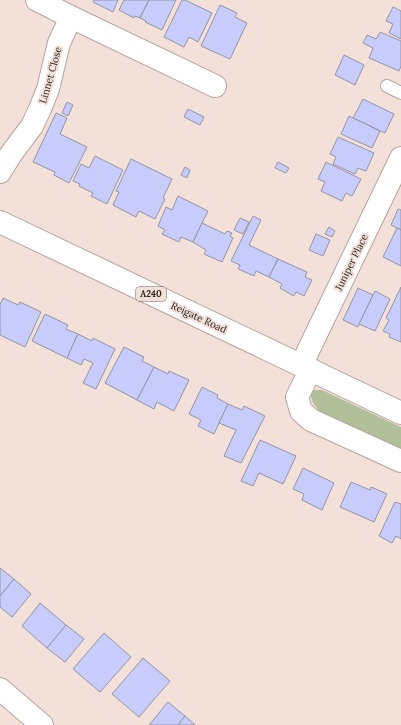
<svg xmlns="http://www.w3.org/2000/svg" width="401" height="725" viewBox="0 0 401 725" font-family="Lora,serif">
<rect width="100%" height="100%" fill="#f2e0d9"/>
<path fill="#b2c09a" d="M313,390h9l79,37v23l-81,-38 -7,-9 -3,-9z"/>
<g fill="#c8ccfc" stroke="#9395a3">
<path d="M94,0h24l-5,12 -20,-10z"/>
<path d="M124,0h25l-9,18 -5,-2 -1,2 -15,-8z"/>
<path d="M149,0h27l-14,30 -17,-8 1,-1 -6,-3z"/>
<path d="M182,0h3l27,13 -14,29 -9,-5 -5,10 -20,-10z"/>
<path d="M220,5l17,8 -2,4 12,6 -17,36 -29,-13z"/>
<path d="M393,7l8,4v28l-12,-6 4,-9 -7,-3z"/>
<path d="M380,32l21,9v25l-2,5 -30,-13 4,-10 -10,-5 4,-8 9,4z"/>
<path d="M344,55l20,10 -9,20 -20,-10z"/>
<path d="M363,99l31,15 -9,19 -32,-15z"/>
<path d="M67,102l6,3 -5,11 -6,-3z"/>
<path d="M188,109l16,8 -4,8 -16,-8z"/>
<path d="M56,113l11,5 -7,16 27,13 -18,36 -15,-8 1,-3 -22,-10z"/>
<path d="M349,116l31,15 -8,17 -31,-14z"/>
<path d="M338,137l36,16 -8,18 -8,-3 -3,6 -22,-10 3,-7 -6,-3z"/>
<path d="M95,156l28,14 -16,34 -16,-8 2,-3 -14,-7 1,-2 -7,-3 8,-17 8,4z"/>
<path d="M131,159l41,20 -9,19 2,1 -10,20 -16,-8 -3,6 -23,-12 6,-13 -3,-1z"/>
<path d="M278,162l11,6 -3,5 -11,-5z"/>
<path d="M326,162l35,17 -9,17 -6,-3 -4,8 -21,-10 4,-9 -7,-3z"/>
<path d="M185,167l5,3 -3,8 -6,-3z"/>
<path d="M178,196l30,15 -15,31 -12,-5 -2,5 -17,-8 3,-4 -7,-4 8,-19 6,3z"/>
<path d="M398,209l3,1v20l-10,-5z"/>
<path d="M253,216l8,4 -12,25 29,14 -9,18 -13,-6 -2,5 -16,-7 2,-4 -9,-4z"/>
<path d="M240,218l9,4 -6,12 -9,-4z"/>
<path d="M202,223l23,11 2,-3 5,2 -2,3 3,2 -11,24 -18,-8 2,-4 -13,-8z"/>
<path d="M329,227l6,4 -3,6 -7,-3z"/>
<path d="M397,228l4,2v36l-18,-9z"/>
<path d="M316,234l14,6 -7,16 -14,-6z"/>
<path d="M278,259l29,13 -2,5 7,3 -8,16 -8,-4 -2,4 -14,-8 2,-4 -13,-7z"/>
<path d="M401,287v55l-12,-5 1,-3 -7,-3 6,-11 -3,-2z"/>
<path d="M358,288l15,7 -15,32 -15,-7z"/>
<path d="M375,291l15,8 -15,32 -16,-7z"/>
<path d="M3,298l15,7 2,-3 21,10 -16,35 -25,-12v-30z"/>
<path d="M45,314l23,11 -2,4 12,5 -11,24 -35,-17z"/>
<path d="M78,334l14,7 1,-3 22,11 -19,40 -13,-6 10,-20 -9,-4 -3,6 -14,-7z"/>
<path d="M124,347l20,10 -2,4 12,6 -17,33 -32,-17z"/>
<path d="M154,367l14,7 1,-3 20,9 -15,31 -17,-9 -3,7 -17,-9z"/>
<path d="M202,387l16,8 -1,3 11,6 -14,30 -16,-8 3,-6 -12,-6z"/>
<path d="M228,404l14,6 2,-4 21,10 -24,47 -17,-7 12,-26 -17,-7z"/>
<path d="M260,440l36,16 -13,28 -24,-11 -6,13 -12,-5z"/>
<path d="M303,468l31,15 -12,27 -20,-10 2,-6 -11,-5z"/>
<path d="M351,482l19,8 1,-3 16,7 -13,28 -34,-15z"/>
<path d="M395,502l6,2v35l-5,-3 -4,7 -13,-7z"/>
<path d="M0,568l14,11 -14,17z"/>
<path d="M14,579l17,15 -19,23 -12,-10v-11z"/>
<path d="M40,603l26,22 -19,23 -25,-22z"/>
<path d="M66,625l18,14 -19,23 -18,-14z"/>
<path d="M104,633l27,24 -31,35 -27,-23z"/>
<path d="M143,658l27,23 -31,36 -27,-23z"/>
<path d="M168,702l17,14 -7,9h-29z"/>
<path d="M185,716l10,9h-17z"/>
</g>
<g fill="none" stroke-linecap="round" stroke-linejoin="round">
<defs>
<path id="service" d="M387,86l14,7"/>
<g id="minor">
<path d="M37,0l34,17 144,69"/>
<path d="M0,172l11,-18 21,-28 8,-17 8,-20 11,-46 12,-26"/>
<path d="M302,366l6,-15 93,-193"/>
<path d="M312,370l-7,11 -8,16 4,14 10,9 90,41"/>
</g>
<path id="secondary" d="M0,689l42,36"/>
<path id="trunk" d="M0,222l401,191"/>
</defs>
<use href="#service" stroke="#b5a49e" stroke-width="14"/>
<use href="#minor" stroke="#b5a49e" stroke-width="24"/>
<use href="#secondary" stroke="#b5a49e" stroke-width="24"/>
<use href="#trunk" stroke="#b5a49e" stroke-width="24"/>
<use href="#service" stroke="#fff" stroke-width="12"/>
<use href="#minor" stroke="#fff" stroke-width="22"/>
<use href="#secondary" stroke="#fff" stroke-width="22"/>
<use href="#trunk" stroke="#fff" stroke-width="22"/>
</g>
<g text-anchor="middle" stroke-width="4" stroke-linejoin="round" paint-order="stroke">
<rect fill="#f2e0d9" stroke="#625854" stroke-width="1" x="136" y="287" width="30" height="14" rx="3"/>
<g font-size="9" font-weight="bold" fill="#241e1b">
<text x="151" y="297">A240</text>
</g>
<g font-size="10" fill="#241e1b" stroke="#f2e0d9">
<text transform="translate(50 75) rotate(-74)" y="4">Linnet Close</text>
<text transform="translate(351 262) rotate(-64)" y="4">Juniper Place</text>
<text transform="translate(199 317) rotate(25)" y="4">Reigate Road</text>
</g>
</g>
</svg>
